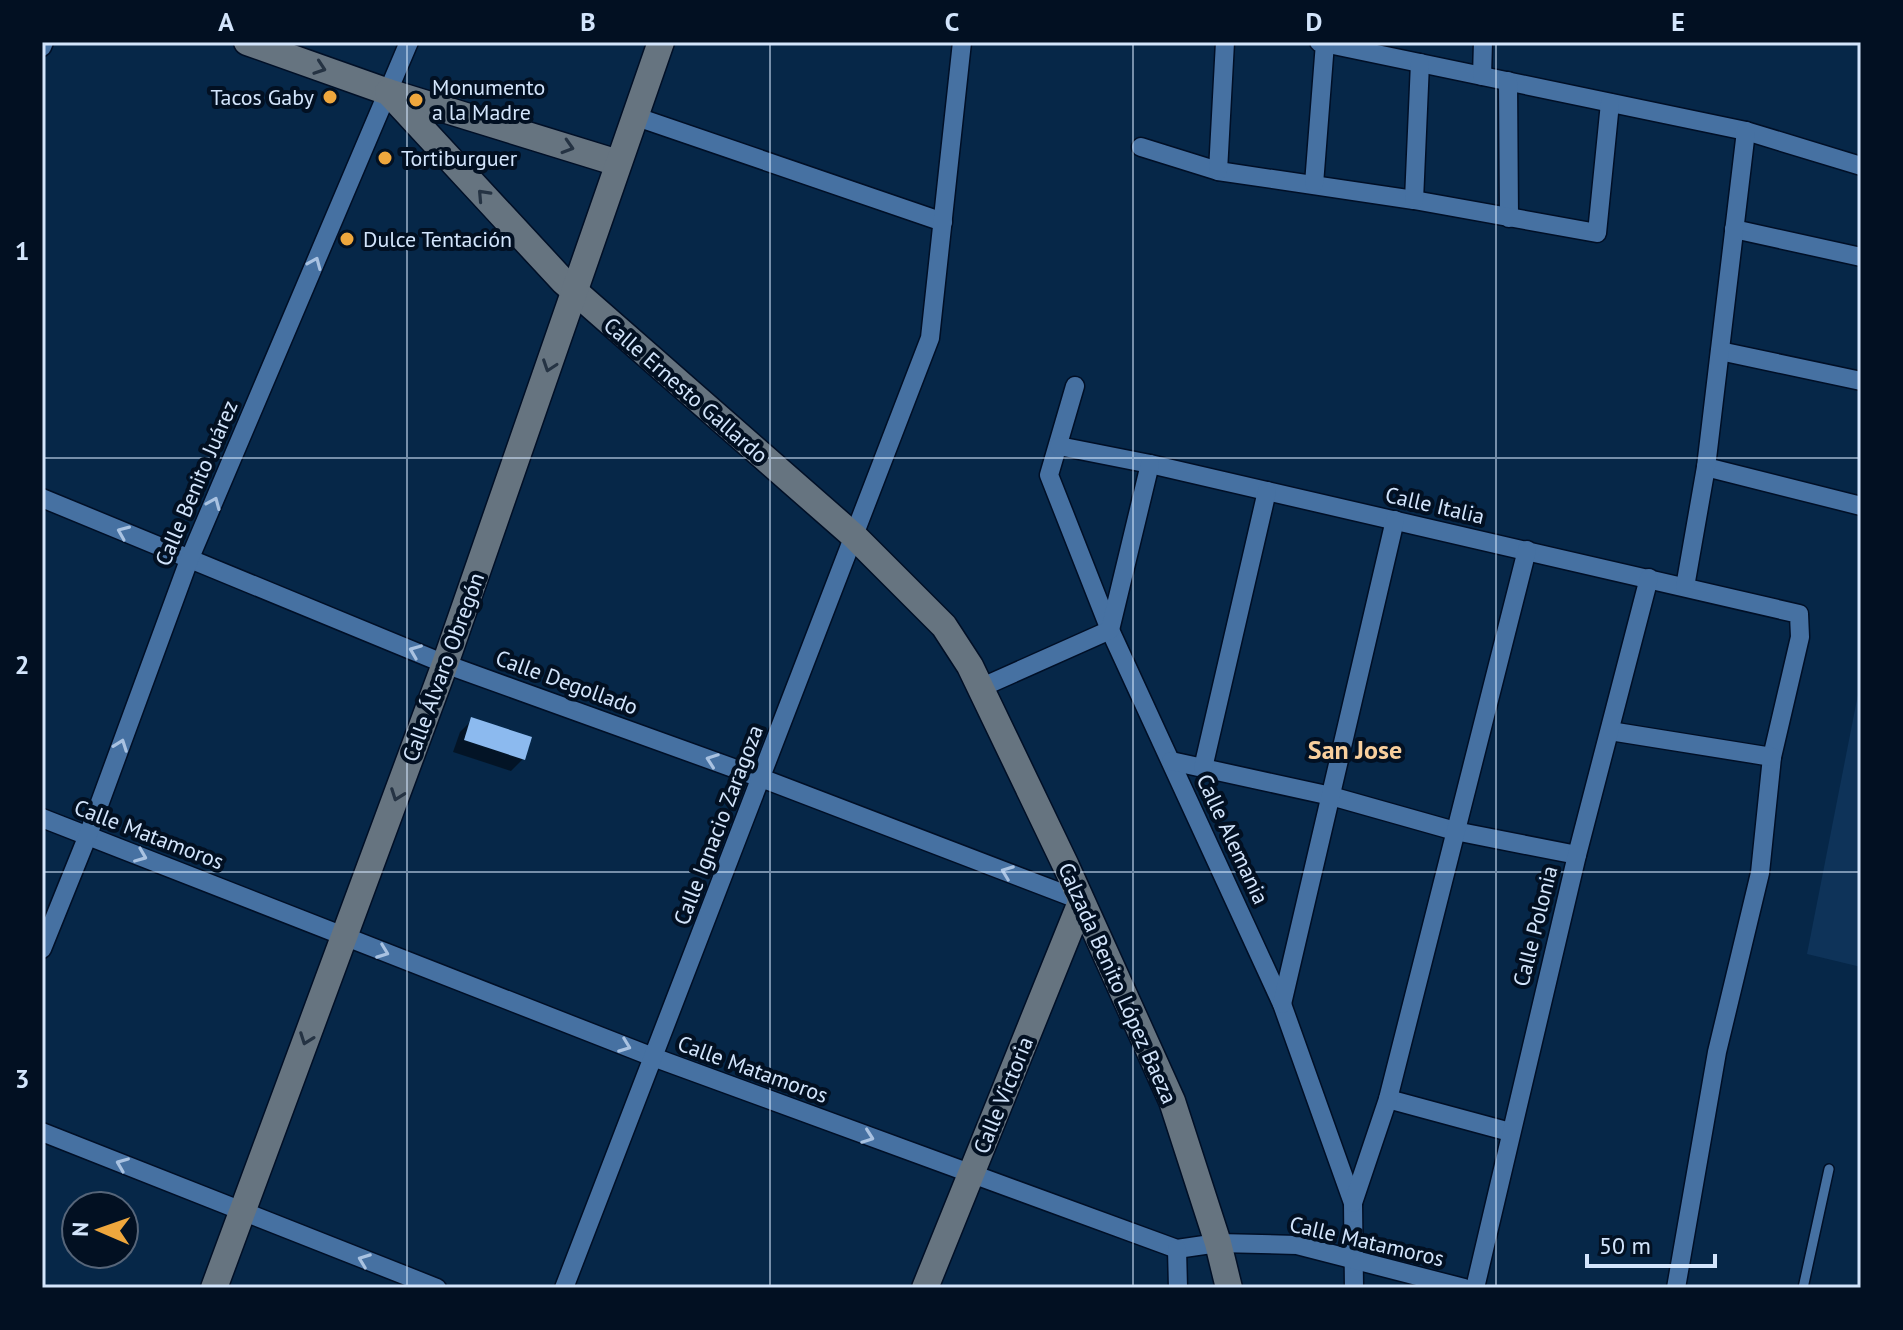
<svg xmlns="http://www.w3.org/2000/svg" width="1903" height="1330" viewBox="0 0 1903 1330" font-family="'PT Sans',sans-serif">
<rect width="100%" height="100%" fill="#062748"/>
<path fill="#0e3359" d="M1861,679v288l-54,-13z"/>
<path fill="#0007" d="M472,720l51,39 -12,12 -58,-19 7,-20z"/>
<path fill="#8cbaef" d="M471,717l61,20 -7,23 -61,-20z"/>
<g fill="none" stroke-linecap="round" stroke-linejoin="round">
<defs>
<path id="lane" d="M1803,1288l26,-119"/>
<g id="street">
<path d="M1319,42l427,89 115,35"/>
<path d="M42,47l2,-5"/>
<path d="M1482,76l1,-34"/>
<path d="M1508,81l1,137"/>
<path d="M634,116l309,106"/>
<path d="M1141,147l77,24 196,29 183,33 13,-130"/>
<path d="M1218,171l7,-129"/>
<path d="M1314,184l11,-141"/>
<path d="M1414,200l6,-137"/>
<path d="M1734,229l127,28"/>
<path d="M1720,351l141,30"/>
<path d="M1075,386l-26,89 61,155 172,374 71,199 1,85"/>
<path d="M1059,446l91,18 649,150 1,23 -28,120 -12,116 -43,179 -41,236"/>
<path d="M1706,467l155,39"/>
<path d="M42,498l403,166 316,114 319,122"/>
<path d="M1685,587l21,-120 40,-336"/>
<path d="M980,688l130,-58 40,-166"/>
<path d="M1610,731l162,26"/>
<path d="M1171,761l160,35 124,35 122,24"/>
<path d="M1203,768l64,-277"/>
<path d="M42,818l611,239 524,192 41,-6 79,2 167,43"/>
<path d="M42,949l46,-114 101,-275 220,-518"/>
<path d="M1282,1004l113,-484"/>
<path d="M1388,1099l122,33"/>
<path d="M42,1132l395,156"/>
<path d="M1353,1203l35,-104 139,-549"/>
<path d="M1177,1249l1,39"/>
<path d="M564,1288l366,-950 32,-296"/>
<path d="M1475,1288l102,-433 72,-277"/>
</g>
<g id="secondary">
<path d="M247,42l141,50 230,71"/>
<path d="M388,92l175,189 292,256 89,89 26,40 96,200 106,235 46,142 11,45"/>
<path d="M214,1288l231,-624 216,-622"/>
<path d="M925,1288l156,-386"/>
</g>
</defs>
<use href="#lane" stroke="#000f26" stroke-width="12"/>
<use href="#street" stroke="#000f26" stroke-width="21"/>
<use href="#secondary" stroke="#000f26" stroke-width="29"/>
<use href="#lane" stroke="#4671a2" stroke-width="9"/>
<use href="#street" stroke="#4671a2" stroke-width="18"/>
<use href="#secondary" stroke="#667480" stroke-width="26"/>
</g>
<defs><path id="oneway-chevron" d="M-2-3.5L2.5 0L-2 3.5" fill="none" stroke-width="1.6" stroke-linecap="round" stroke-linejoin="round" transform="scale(2)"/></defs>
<g stroke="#253343">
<use href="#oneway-chevron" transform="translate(320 68) rotate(19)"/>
<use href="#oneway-chevron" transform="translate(568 147) rotate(17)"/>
<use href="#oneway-chevron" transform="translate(483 195) rotate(-133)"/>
<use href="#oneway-chevron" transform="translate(549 366) rotate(109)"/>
<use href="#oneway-chevron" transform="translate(397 795) rotate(110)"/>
<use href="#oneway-chevron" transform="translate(306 1039) rotate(110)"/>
</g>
<g stroke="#a9c2e1">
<use href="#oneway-chevron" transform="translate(315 263) rotate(-67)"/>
<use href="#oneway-chevron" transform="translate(214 503) rotate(-67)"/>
<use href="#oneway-chevron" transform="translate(123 532) rotate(-157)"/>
<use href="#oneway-chevron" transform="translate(415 651) rotate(-158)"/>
<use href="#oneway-chevron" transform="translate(121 745) rotate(-70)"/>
<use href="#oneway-chevron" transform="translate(712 760) rotate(-160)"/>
<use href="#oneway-chevron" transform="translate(141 856) rotate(22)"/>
<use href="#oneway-chevron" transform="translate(1007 872) rotate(-159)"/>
<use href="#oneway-chevron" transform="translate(383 952) rotate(21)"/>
<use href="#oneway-chevron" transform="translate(625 1046) rotate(21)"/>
<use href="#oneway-chevron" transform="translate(868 1137) rotate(20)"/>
<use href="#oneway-chevron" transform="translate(122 1164) rotate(-158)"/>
<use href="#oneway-chevron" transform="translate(364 1260) rotate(-159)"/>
</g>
<path fill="none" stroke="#d3e5fc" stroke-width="2" stroke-opacity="0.55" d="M407,42v1246M770,42v1246M1133,42v1246M1496,42v1246M42,458h1819M42,872h1819"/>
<g fill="#efa73d" stroke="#021022" stroke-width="3">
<circle cx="330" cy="97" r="8"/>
<circle cx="416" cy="100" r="8"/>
<circle cx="385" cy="158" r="8"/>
<circle cx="347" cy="239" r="8"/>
</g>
<g text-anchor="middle" stroke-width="8" stroke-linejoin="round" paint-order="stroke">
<g font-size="22" fill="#d3e5fc" stroke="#021022" text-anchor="start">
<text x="432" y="95">Monumento<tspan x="432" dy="25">a la Madre</tspan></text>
<text x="314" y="105" text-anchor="end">Tacos Gaby</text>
<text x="401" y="166">Tortiburguer</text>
<text x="363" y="247">Dulce Tentación</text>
</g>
<g font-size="22" fill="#d3e5fc" stroke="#021022">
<text transform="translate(686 390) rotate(41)" y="8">Calle Ernesto Gallardo</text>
<text transform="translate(196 483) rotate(-67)" y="8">Calle Benito Juárez</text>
<text transform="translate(1435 505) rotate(13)" y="8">Calle Italia</text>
<text transform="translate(443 667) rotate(-70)" y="8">Calle Álvaro Obregón</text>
<text transform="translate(567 682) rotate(20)" y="8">Calle Degollado</text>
<text transform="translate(718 825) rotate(-69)" y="8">Calle Ignacio Zaragoza</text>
<text transform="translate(149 834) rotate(21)" y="8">Calle Matamoros</text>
<text transform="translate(1233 839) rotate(65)" y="8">Calle Alemania</text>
<text transform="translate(1535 926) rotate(-76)" y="8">Calle Polonia</text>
<text transform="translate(1118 983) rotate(66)" y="8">Calzada Benito López Baeza</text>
<text transform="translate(753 1069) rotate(20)" y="8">Calle Matamoros</text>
<text transform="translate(1003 1095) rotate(-68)" y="8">Calle Victoria</text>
<text transform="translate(1367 1241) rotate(13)" y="8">Calle Matamoros</text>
</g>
<g font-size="26" font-weight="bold" fill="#f8cf9d" stroke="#021022">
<text x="1355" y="759">San Jose</text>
</g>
</g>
<rect width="1903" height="1330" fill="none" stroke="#021022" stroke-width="88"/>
<g transform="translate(100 1230) rotate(272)"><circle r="38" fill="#021022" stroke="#566579" stroke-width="2"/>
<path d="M0-6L14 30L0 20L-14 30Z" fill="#efa73d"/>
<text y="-12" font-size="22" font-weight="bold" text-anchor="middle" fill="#d3e5fc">N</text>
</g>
<path d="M1587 1254v12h128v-12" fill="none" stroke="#d3e5fc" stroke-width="4"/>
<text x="1599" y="1254" font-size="24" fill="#d3e5fc" stroke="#021022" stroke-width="6" paint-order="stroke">50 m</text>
<rect x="44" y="44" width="1815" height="1242" fill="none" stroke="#d3e5fc" stroke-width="3"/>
<g font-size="26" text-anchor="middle" font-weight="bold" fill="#d3e5fc">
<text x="226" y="31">A</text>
<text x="588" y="31">B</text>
<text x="952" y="31">C</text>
<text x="1314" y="31">D</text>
<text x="1678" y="31">E</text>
<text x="22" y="260">1</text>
<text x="22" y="674">2</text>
<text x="22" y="1088">3</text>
</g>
</svg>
